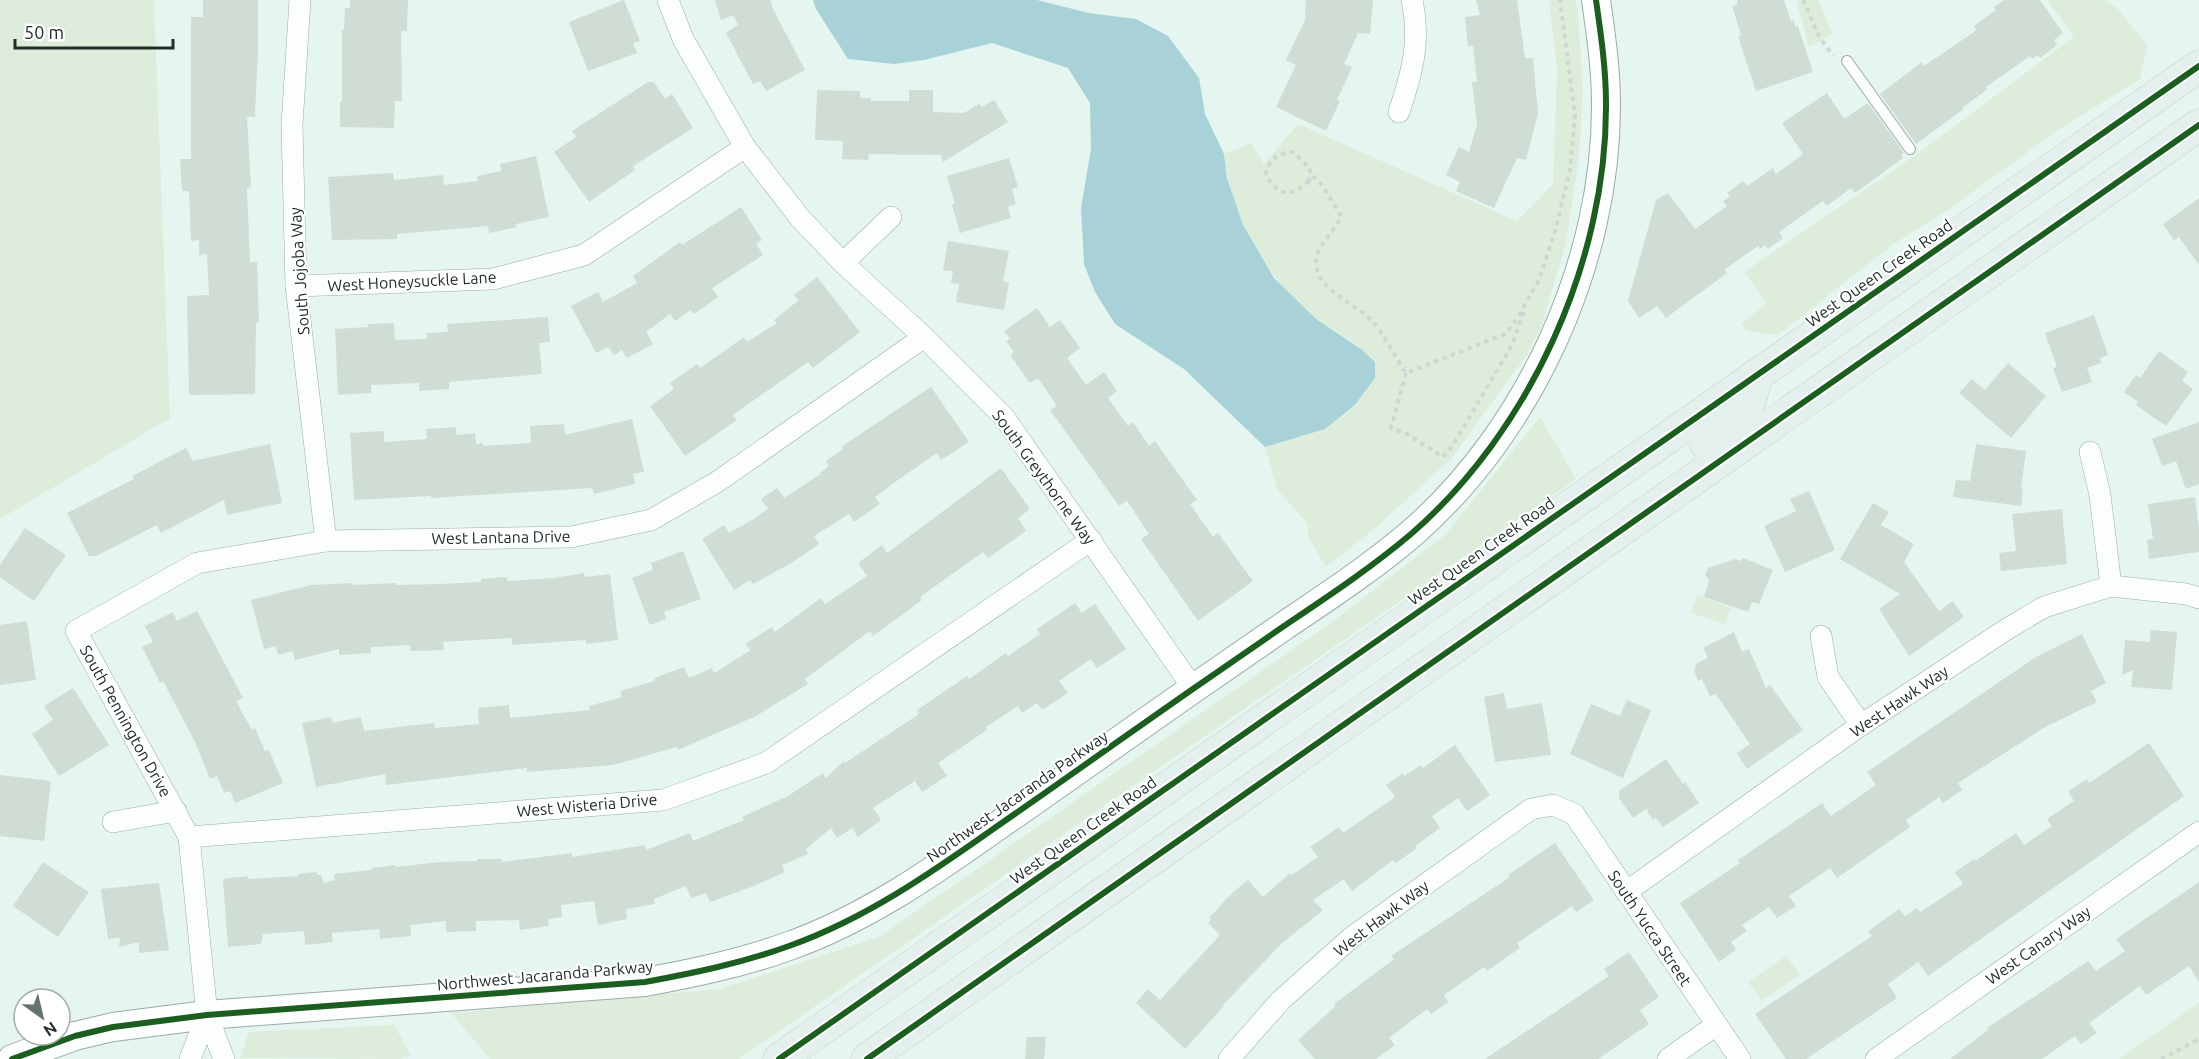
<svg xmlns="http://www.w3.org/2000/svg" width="2199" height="1059" viewBox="0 0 2199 1059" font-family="Ubuntu,sans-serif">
<rect width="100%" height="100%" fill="#e4f6ef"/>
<g fill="#deecdb">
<path d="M0,0h154l16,418 -170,101z"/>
<path d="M1549,0h26l3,12 5,80 -4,64 -13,87 -24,81 -15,31 -77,105 -77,70 -47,37 -18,-31v-12l-31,-35 -12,-42 60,-18 31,-24 19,-27c-4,-9 -7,-22 -14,-29 -9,-11 -34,-21 -46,-31 -52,-43 -82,-98 -91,-164l27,-11 13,21 34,-40 219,97 36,-37 4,-115z"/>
<path d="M1796,0h22l15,34 -24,13z"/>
<path d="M2047,0h57l13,8 30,37 -7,34 -85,53 -107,78 -56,35 -114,90 -32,-4 -4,-8 25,-20 -23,-31 173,-118 157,-117z"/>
<path d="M1540,417l36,62 -837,580h-249l-39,-46 268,-24 160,-52 449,-312 118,-91z"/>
<path d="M1697,595l34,13 -6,16 -34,-11z"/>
<path d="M1786,956l14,19 -38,26 -14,-19z"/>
<path d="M2199,1003v56h-80z"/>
<path d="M394,1025l17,30 -11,4 -159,-1 7,-26z"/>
</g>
<path fill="#a8d2d8" d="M813,0h224l52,13 47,6 32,17 31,42 6,36 19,40 3,24 16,47 31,53 42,41 45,30 14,13v16l-20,27 -30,24 -60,18 -81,-78 -69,-45 -20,-32 -11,-28 -3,-56 10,-59 -1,-46 -22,-35 -76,-25 -68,17 -30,4 -46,-5 -32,-50z"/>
<g fill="#d0ddd5">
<path d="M203,0h55v50l-3,67h-8l4,70 -4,1 3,74h7l2,61h-3l-1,71 -66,1 -2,-99 22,-1 -2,-41 -8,1v-15l-8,1 -2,-50h-7l-2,-32h11v-142h12z"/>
<path d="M350,0h58l-1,31h-6l1,70h-7l-1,27 -54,-1v-25h2v-73l2,1 1,-22h5z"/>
<path d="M624,0l16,41 -7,2 4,10 -49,18 -19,-49z"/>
<path d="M715,0h55l3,9 32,61 -39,21 -6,-10 -7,3 -27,-51 12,-8 -5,-10 -12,5z"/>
<path d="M1306,0h67l-3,34 -12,-1 -14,31 8,3 -15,33 3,1 -14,30 -50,-24 20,-42 -10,-5 19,-40z"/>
<path d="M1476,0h41l8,58h8l5,56 -12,46 -9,-2 -23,50 -38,-17 4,-9 -14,-7 13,-28 10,5 8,-28 -5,-42h5l-4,-36h-5l-3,-29 15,-2z"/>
<path d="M1737,0h47l7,21 2,-1 3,7 2,-1 15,46 -57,19 -18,-55 3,-1 -9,-29 6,-2z"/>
<path d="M2004,0h36l23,33 -9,7 3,5 -17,13 -2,-3 -6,4 -2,-3 -44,31 2,2 -26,19 2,1 -48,35 -36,-50 42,-32 2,4 53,-36 -3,-4 22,-16 -2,-3z"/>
<path d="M648,82h6l11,17 7,-5 21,34 -60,38 2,4 -46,32 -35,-50 22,-15 -4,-6z"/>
<path d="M817,90l43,1v7h11v3h38v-11h24v22l31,1 15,-9 3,3 12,-7 14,22 -65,40 -2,-7 -72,-1 -1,6 -26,-1 1,-18 -28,-1z"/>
<path d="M1827,93l17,26 24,-16 36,50 -3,2 2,3 -48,35 -4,-5 -24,18 -4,-5 -44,31 4,6 -15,11 -3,-4 -5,4 -2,-3 -33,23 2,4 -61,45 -9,-12 -18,12 -11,-17 28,-101 12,-7 27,36 32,-23 -4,-5 7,-4 -3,-4 16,-12 4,5 26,-18 3,6 27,-20 -21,-31z"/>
<path d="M536,156l13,61 -33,7 1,3 -28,6 -1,-7 -91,8v5l-65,1 -4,-63 65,-4 1,7 49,-5 1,10 34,-4 -1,-5 24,-5 -1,-7z"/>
<path d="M1009,158l9,29 -6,2 4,15 -8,3 3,11 -51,15 -8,-28 3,-1 -8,-28z"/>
<path d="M2199,198v67l-20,-28 -5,3 -11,-16z"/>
<path d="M741,207l21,33 -6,4 7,11 -51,33 6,9 -24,17 -3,-4 -16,11 -5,-7 -24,18 7,12 -26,14 -5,-8 -8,5 -6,-8 -12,6 -25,-47 27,-14 5,10 34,-19 -4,-7 47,-34 2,3z"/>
<path d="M948,241l61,10 -6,30 6,2 -5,27 -48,-8 3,-18 -8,-1 2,-12 -10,-1z"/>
<path d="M817,277l43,55 -47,36 -5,-6 -75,53 4,5 -52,36 -35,-50 24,-17 -4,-6 27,-19 3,4 44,-31 3,5 30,-19 -3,-3 25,-20 -5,-5z"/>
<path d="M1037,308l13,19 10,-7 20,28 -13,10 19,27 18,-13 13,19 -9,7 20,28 5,-4 16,24 6,-5 42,59 -7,4 23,33 5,-4 35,48 -55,40 -57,-82 8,-5 -22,-33 -8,5 -69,-96 7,-4 -19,-28 -8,5 -20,-28 4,-3 -8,-11 4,-2 -6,-8z"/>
<path d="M2094,315l14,40 -8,3 1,5 -14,5 5,14 -30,10 -9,-24 4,-1 -12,-34z"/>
<path d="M548,317l2,25 -11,1 3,31 -93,8v7l-30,2v-8l-48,2v8l-33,2 -3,-66 33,-2v-3l26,-1 1,17 32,-1v-6l21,-1 -1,-8z"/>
<path d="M2159,351l29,21 -6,9 11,8 -27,37 -30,-21 2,-3 -14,-10 12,-17 4,3z"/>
<path d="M2008,363l38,33 -35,42 -52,-45 13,-14 13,11z"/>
<path d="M931,387l38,55 -28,18 -4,-7 -39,27 -23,17 5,7 -26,18 -5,-8 -35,22 5,8 -26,18 -40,22 -3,-4 -16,10 -32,-51 22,-14 5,8 23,-13 16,-11 -7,-10 16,-11 7,10 37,-24 -1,-1 9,-7 -3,-5 17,-12 -2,-2z"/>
<path d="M632,419l12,53 -11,2 2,10 -41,10 -2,-6 -161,10v-2l-77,4 -4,-67 34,-2v11l43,-3 -1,-10 30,-2v8l19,-2 1,11 7,-1v3l48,-3 -1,-17 34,-2 1,11z"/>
<path d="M2199,422v62l-13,5 -10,-28 -14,5 -10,-27z"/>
<path d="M270,444l12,59 -55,12 -3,-15 -63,33 -4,-8 -61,31h-7l-22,-43 67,-34 -2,-3 54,-28 7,13z"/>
<path d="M1976,444l50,7 -5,37 2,1 -2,17 -68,-9 3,-17 14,1z"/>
<path d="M1001,468l29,41 -12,9 8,13 -38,27 -5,-6 -63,45 2,3 -49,36 -3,-5 -65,48 3,5 -52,32 -78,34 -1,-3 -64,18 -86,7v-4l-141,17 -1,-11 -69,13 -14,-64 29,-6 2,6 28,-6 3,14 70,-8 1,5 44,-4 -1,-16 31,-3 1,13 80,-8 -1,-4 33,-9 -2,-6 35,-10 -1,-3 30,-11 5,11 23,-10 2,5 37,-23 -6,-6 27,-17 3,5 46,-34 4,6 42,-28 -9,-13 24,-18 5,8z"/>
<path d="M1809,491l26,59 -50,22 -21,-46 32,-15 -6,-12z"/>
<path d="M2195,497l4,33v22l-50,7 -2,-19 6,-1 -5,-35z"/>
<path d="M1873,503l16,9 -8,13 33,19 -10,18 35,49 14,-10 11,16 -55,39 -30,-47 21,-15 -60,-35z"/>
<path d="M2062,509l5,55 -66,7 -2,-18 17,-2 -4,-37z"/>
<path d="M25,528l41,27 -32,46 -34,-24v-12z"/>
<path d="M683,551l18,48 -37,13 2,7 -16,6 -18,-47 21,-8 -2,-7z"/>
<path d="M1743,558l30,12 -14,34 -7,-2 -4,10 -44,-15 5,-16 -4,-6 3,-7 27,-9 6,2z"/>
<path d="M584,573l1,4 25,-3 8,66 -32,4v-4l-74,5v-7l-69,4 1,8 -34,1v-6l-39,2v6l-32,2v-6l-44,11 -2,-9 -15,4 -2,-9 -12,3 -13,-49 60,-15 42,-2v2l43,-2v2l43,-1 42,-2v-3l26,-2v4l47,-3z"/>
<path d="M1075,603l7,10 13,-9 31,45 -29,19 -6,-9 -32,22 9,12 -26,17 -5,-7 -15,10 -4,-7 -32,21 1,3 -49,33 9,13 -25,16 -7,-11 -42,27 8,12 -23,17 -6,-9 -15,10 -6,-10 -25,21 2,5 -26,11 3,7 -31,14 -44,16 -4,-9 -15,5 -5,-12 -32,13 1,5 -29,5 1,10 -29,6 -4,-24 -33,4 1,12 -14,2 1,7 -29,4 -1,-10 -43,1v10l-30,1v-11l-36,4 1,11 -31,3 -1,-10 -47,4 1,9 -28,3 -1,-14 -41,3 -2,10 -33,3 -5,-68 25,-3v3l50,-3v-2l19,-2v3h4l3,8 11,-3 -1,-6 38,-4v-2l23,-3v2l45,-5 37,-1v-2h25v3l70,-9v4l73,-12 1,5 44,-17 3,8 51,-21 -2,-3 46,-21 35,-23 3,5 18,-17 1,2 74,-49 -2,-4 50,-34 2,3 37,-26 2,3 32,-22 -3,-5z"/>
<path d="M197,611l46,87 -7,3 16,29 3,-2 10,23 4,-1 14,33 -48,20 -5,-12 -6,2 -7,-17 -7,3 -16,-39 -31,-59 -3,2 -18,-36 11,-5 -8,-16 28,-14 4,9z"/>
<path d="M27,621l9,59 -36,5v-60z"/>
<path d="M2151,630l26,2 -5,58 -41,-3 2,-17 -11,5 3,-35 25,2z"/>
<path d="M1734,632l8,20 7,-3 17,39 4,-3 33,45 -56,39 -10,-16 13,-9 -34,-50 -6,2 -8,-17 -4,2 -4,-11 3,-7 11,-5 -5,-10z"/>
<path d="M2082,634l24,49 -15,8 6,11 -50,24 -89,57 4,7 -19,13 -4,-6 -33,23 4,7 -73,51 -7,-10 -41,28 7,10 -19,12 -8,-11 -27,18 5,6 -16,11 5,8 -17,12 -39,-59 60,-40 -2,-3 84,-57 9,13 45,-31 -9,-13 169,-115z"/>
<path d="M73,688l36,57 -50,31 -27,-42 21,-14 -9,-14z"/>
<path d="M1504,693l3,16 35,-6 9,52 -56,7 -11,-65z"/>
<path d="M1627,700l24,10 -28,68 -53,-24 21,-50 29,12z"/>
<path d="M2149,743l35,53 -256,180 -10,-14 -30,22 9,14 -91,61h-20l-31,-45 117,-78 -4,-5 31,-22 6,7 12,-8 3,4 43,-28 -8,-12 19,-13 1,2 41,-28 8,12 28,-19 -5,-7 27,-18 -6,-10 19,-12 2,4z"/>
<path d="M1455,745l35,50 -23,16 -9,-13 -26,18 8,12 -25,18 2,2 -21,15 -3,-3 -41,31 -8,-12 -31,21 10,10 -42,34 -58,61 1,1 -39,43 -49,-46 12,-14 12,11 60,-65 -12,-12 3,-3 -2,-2 22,-24 17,-14 15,17 27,-24 2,2 26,-18 -8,-10 29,-20 4,6 52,-36 -9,-12 17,-12 1,3 17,-11 2,3z"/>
<path d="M1666,759l17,25 2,-2 14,21 -36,24 -7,-9 -3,2 -7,-11 -13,9 -14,-20v-7z"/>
<path d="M0,775l51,6 -7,60 -44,-5z"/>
<path d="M1555,843l39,57 -18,12 -4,-6 -55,37 3,5 -33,23 -3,-4 -40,28 4,7 -17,12 -4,-5 -38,29 6,7 -19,14h-61l-17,-19 38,-34 -2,-2 60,-45 -3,-3 119,-79 -2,-2z"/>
<path d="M43,862l46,30 -31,45 -45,-31z"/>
<path d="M2199,882v100l-10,-16 -43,29 -6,-9 -51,37 8,10 -16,11 -6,-8 -33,23h-92l38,-29 -1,-2 101,-67 8,10 29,-20 -9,-12z"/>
<path d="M159,883l10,67 -30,3v-11l-20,5 1,-9 -12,1 -7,-50z"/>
<path d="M1629,952l30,45 -19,13 9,14 -51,35h-113l124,-83 -5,-7z"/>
<path d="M1027,1037h19l-2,22h-19z"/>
</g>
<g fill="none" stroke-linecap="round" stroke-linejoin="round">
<defs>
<path id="lane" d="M1847,61l63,88"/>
<g id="street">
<path d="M300,0l-8,125 4,161 30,255"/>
<path d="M668,0l15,39 62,108 55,71 43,45 81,74 80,80 189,271"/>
<path d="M1399,112c13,-39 22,-71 13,-112"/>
<path d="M843,263l48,-46"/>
<path d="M296,286l197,-7 91,-24 161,-108"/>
<path d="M2090,452l10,43 11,91"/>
<path d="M1821,636l7,41 33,48"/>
<path d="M113,822l63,-11"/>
<path d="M189,837l474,-37 103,-37 325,-223"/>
<path d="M1626,892l235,-167 146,-96 37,-22 67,-21 75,8 13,4"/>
<path d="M190,1059l17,-44"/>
<path d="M224,1059l-17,-44 -18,-178 -113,-206 121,-68 129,-22 245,-4 80,-17 66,-38 207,-145"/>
<path d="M1229,1059l52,-59 71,-63 179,-128 22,-4 21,9 166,245"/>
<path d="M1668,1059l48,-34"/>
<path d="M1876,1059l323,-227"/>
</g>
<path id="secondary" d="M12,1059l63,-23 38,-9 94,-12 438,-33c49,-9 97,-19 144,-36 76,-27 142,-73 207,-119 45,-31 90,-63 134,-94 51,-36 103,-72 154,-107 43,-29 87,-58 127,-92 119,-103 196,-273 195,-430 0,-35 -5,-69 -10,-104"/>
<g id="primary">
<path d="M1706,444c34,-24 43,-26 50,-69"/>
<path d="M779,1059l1420,-993"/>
<path d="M867,1059l1332,-934"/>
</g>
</defs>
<use href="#lane" stroke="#9caba5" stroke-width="12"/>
<use href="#street" stroke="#9caba5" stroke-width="22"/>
<use href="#secondary" stroke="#9caba5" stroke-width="30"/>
<use href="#primary" stroke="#c9d2cf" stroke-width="33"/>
<g stroke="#d0d6d4" stroke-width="4" stroke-dasharray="4.5 4.5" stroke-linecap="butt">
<path d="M1803,0l16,36 14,20"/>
<path d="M1309,182l1,-14 -17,-16c-15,1 -22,6 -27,20 2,7 4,11 10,16 14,12 27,-2 38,-11l8,8 19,31c-6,16 -23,28 -25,44 -2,30 42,44 57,62 13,15 22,35 33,51l99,-39 12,-15 22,-39 16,-49 15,-61 5,-54 -15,-116"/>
<path d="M1406,373l-15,55 16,6 36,23 10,-12 59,-100 12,-34"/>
<path d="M2161,1059l38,-20"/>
</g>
<use href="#lane" stroke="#fbfefd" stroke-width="10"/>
<use href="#street" stroke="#fbfefd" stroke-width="21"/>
<use href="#secondary" stroke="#fbfefd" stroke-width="28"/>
<use href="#primary" stroke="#e4f0ee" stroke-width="32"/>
<defs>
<g id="cycleway">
<path d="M12,1059l63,-23 38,-9 94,-12 438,-33c49,-9 97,-19 144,-36 76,-27 142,-73 207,-119 45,-31 90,-63 134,-94 51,-36 103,-72 154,-107 43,-29 87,-58 127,-92 119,-103 196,-273 195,-430 0,-35 -5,-69 -10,-104"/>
<path d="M779,1059l1420,-993"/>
<path d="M867,1059l1332,-934"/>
</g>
</defs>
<use href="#cycleway" stroke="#fff" stroke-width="10"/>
<use href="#cycleway" stroke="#1b5e20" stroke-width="6"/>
</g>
<g text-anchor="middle" stroke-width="4.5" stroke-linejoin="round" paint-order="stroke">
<g font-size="16" fill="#212e29" stroke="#fff">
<text transform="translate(299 271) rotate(-94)" y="6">South Jojoba Way</text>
<text transform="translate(1879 273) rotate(-35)" y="6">West Queen Creek Road</text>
<text transform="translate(412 281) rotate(-3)" y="6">West Honeysuckle Lane</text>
<text transform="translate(1044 477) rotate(54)" y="6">South Greythorne Way</text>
<text transform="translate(501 537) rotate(-1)" y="6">West Lantana Drive</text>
<text transform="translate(1481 551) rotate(-35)" y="6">West Queen Creek Road</text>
<text transform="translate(1899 701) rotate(-34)" y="6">West Hawk Way</text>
<text transform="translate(126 721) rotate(61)" y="6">South Pennington Drive</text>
<text transform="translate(1017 796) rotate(-35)" y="6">Northwest Jacaranda Parkway</text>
<text transform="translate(587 805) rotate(-5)" y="6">West Wisteria Drive</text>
<text transform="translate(1083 830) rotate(-35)" y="6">West Queen Creek Road</text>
<text transform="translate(1381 918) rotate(-37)" y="6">West Hawk Way</text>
<text transform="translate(1650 928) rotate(56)" y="6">South Yucca Street</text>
<text transform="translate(2038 945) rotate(-35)" y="6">West Canary Way</text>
<text transform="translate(545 975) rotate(-5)" y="6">Northwest Jacaranda Parkway</text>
</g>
</g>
<g transform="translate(42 1017) rotate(146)"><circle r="28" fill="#ffffff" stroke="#a6aba9" stroke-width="1.5"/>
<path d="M0-4.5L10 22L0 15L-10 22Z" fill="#65746e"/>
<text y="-9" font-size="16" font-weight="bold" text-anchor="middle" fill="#212e29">N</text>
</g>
<path d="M15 39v9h158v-9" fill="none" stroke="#212e29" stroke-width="3"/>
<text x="24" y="39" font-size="18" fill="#212e29" stroke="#ffffff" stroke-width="4.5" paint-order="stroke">50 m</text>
</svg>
